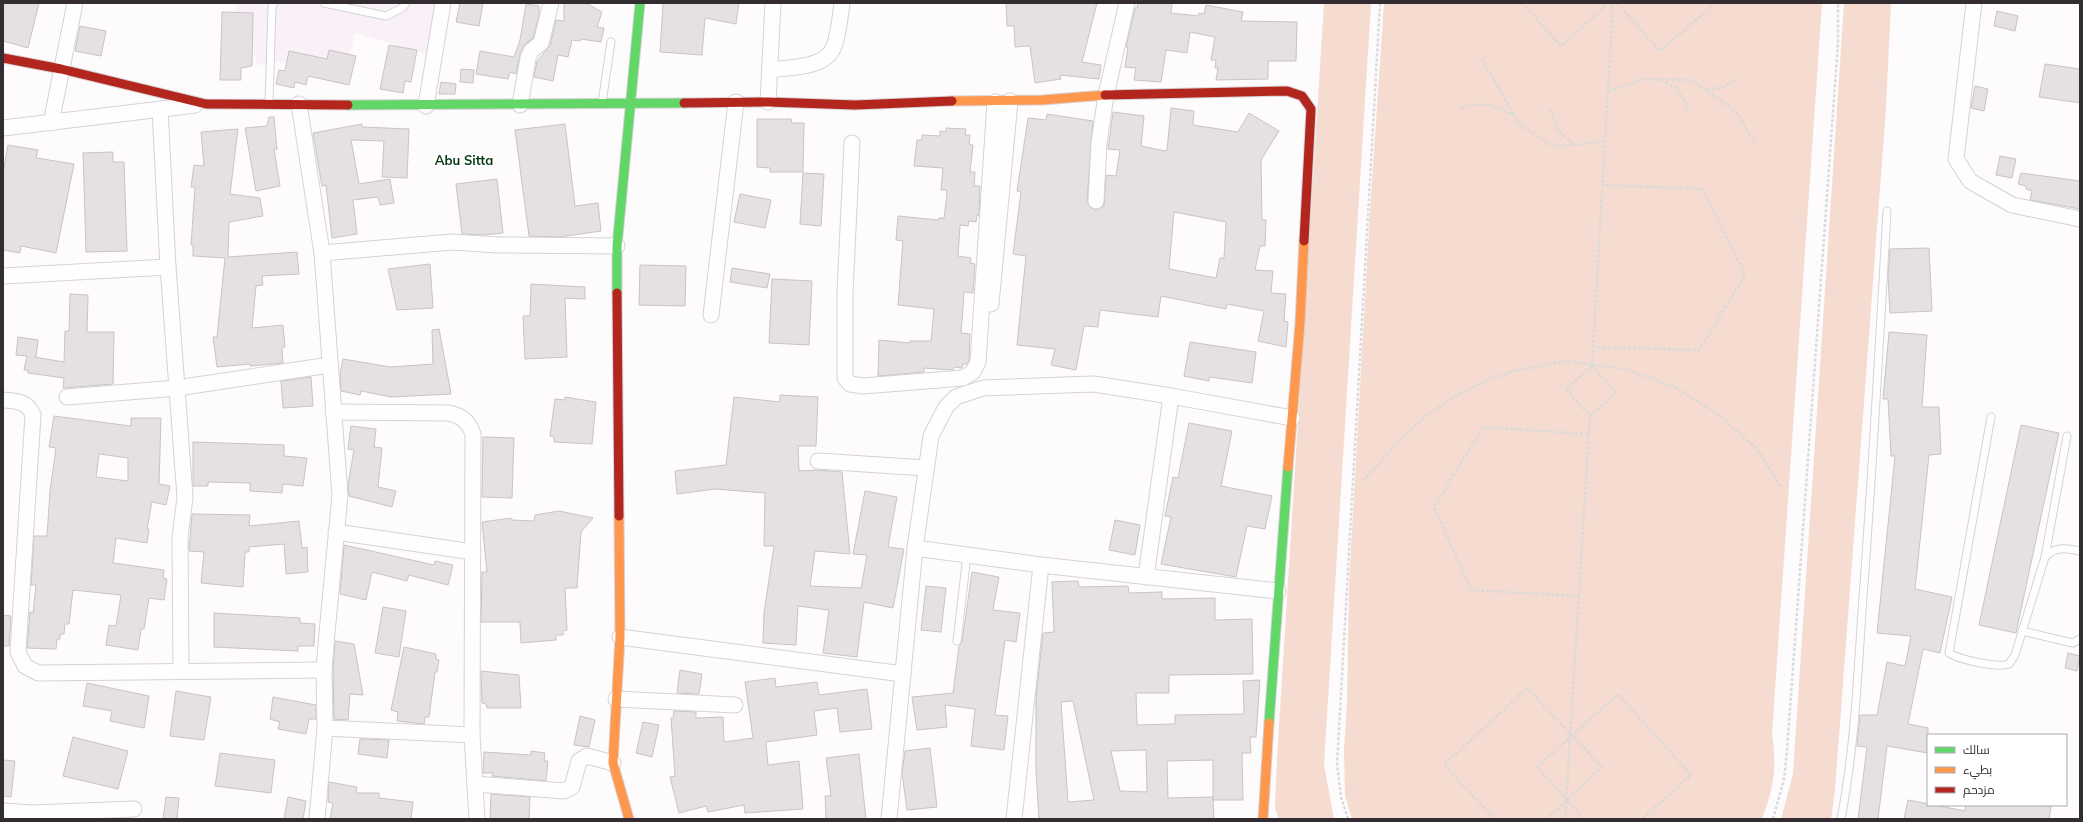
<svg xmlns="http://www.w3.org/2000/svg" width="2083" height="822" viewBox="0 0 2083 822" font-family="Mulish,Cairo,sans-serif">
<rect width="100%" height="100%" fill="#fdfbfc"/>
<path fill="#faf0f7" d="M237,3h199l-10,51 -71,-21 -5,22 -93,10 -5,-20 1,-32 -18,-1z"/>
<g fill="#f5dbd0">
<path d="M1324,3h47l-47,762 10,54h-55l-4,-11 2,-49z"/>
<path d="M1384,3h438l-50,731c5,34 2,53 -10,85h-410l-7,-23 -1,-46 3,-46 2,-120 21,-374z"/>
<path d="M1844,3h47l-5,105 -51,682 -4,29h-50l12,-45z"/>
</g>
<g fill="#e5e0e1" stroke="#c9c3c4" fill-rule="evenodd">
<path d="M3,3h36l-11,45 -25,-7z"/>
<path d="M460,3h23l-4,23 -23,-4z"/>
<path d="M564,3h22l16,9 -5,15 7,1 -3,14 -20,-3 -1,2 -8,-1 -4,17 -10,-2 -5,26 -19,-4 3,-16 13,-15 6,-26 8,1z"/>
<path d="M663,3h76l-3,21 -31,-6 -3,37 -42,-3z"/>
<path d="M1006,3h91l-15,59 19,3 -2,14 -39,-4 1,4 -26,4 -5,-37 -15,1 -1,-21h-7z"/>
<path d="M1138,3h34l-1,10 27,3 1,-3 5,1 2,-9 37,7 -2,9 56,1 -1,39h-28v18l-52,1 2,-12h-3l1,-8h-5l4,-23 -25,-5 -3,21 -21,-3 -5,32 -27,-2 2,-12 -11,-1 3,-20h-2l9,-39h2z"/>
<path d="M526,4l13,2v9l-6,23 -8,6 -5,10 -4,20 -6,-2 -2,7 -32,-5 4,-23 34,6 6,-17z"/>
<path d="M1997,11l21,5 -3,15 -21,-5z"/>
<path d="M222,12l31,1 -1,53 -11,2v12h-21z"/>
<path d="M80,26l26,5 -5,25 -26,-5z"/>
<path d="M389,45l28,5 -6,32 -6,-1 -2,12 -23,-4z"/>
<path d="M329,50l27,6 -7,29 -41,-9 -2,9 -11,-3 -1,6 -18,-4 3,-14 6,1 4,-20 38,8z"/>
<path d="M2045,64l35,5v34l-41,-6z"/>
<path d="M461,69l13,1 -1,13 -13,-1z"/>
<path d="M441,82l15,2 -1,10h-16z"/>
<path d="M1975,86l13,3 -4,22 -13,-3z"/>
<path d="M1171,108l23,3 -1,14 45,7 11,-19 30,18 -18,29 1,60h4l-1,26h-5l-5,24 18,1 -2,22 15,1 -2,27 4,1 -2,25 -28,-6 6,-30 -37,-7 -1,5 -65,-13 -3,21 -58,-7 -2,17 -14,-1 -8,44 -25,-5 4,-16 -38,-4 9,-89 -13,-2 8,-62 -4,-1 11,-73 18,2 1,-6 46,7 -6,80 4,7 5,2 8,-4 2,-31 10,1 4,-26 -12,-1 5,-37 31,4 -3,30 24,5 2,-1zM1174,212l52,10 -2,36h-4l-4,20 -47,-9z"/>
<path d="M269,117h5l3,32h-3l6,37 -24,5 -11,-63 22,-2z"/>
<path d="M757,119h34l1,4h12l-1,49h-33v-4l-13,-1z"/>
<path d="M362,124v3l47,2 -2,49 -25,-1 2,-36 -33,-1 8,44 31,-5 4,24 -14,2 -2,-8 -25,3 4,34 -25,4 -6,-53 -4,1 -9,-53z"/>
<path d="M565,124l10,82 23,-3 3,28 -42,6 -30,-1 -14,-106z"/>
<path d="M946,128l20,1 -1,6h5l-1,9 4,1 -3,27h5l-1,14h6l-1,30 -2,-1 -1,7 -7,-1 -1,5 -8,-1 -2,31 13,2 -1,5 5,1 -2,29 -9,-1 -2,29 -1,12 9,1 -1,26 -2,4h-4l-1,4 -8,-1 -1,3 -29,-2v4l-46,4 1,-36 31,3v-2h21l3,-32 -36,-4 5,-64 -7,-1 2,-24 40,4 1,-2h5l3,-24 -1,-4h-5l2,-22 -29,-2 3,-26h5v-5l18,1v-5l6,1z"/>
<path d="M238,129l-8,65 30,4 3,18 -34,6 -1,35 69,-5 2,22 -37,2 1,9 -7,1 -4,42 31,-3 2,22 -3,1 1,15 -33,3v-2l-33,3 -4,-30h4l8,-79 -32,-2v-11h-2l4,-58h-4l3,-22 10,1 -3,-34z"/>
<path d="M8,145l30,5 -2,8 38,6 -18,89 -35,-7 -1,7 -17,-3v-77z"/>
<path d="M113,152v10h11l3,89 -41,1 -3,-99z"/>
<path d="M2000,156l16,3 -4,19 -16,-3z"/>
<path d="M803,173l21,1 -3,52 -21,-2z"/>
<path d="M2021,173l59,8v28l-50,-9 2,-9 -6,-2v-3l-8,-2z"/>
<path d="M497,179l6,54 -19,2 -22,-1 -6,-50z"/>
<path d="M740,194l31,6 -6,28 -31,-6z"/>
<path d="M1929,248l3,63 -42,2 -2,-36 2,-28z"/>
<path d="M430,264l3,44 -36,2 -9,-41z"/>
<path d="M640,265l46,1 -1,40 -46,-1z"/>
<path d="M732,268l38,6 -3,14 -37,-6z"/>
<path d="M772,279l40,2 -3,64 -40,-2z"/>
<path d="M531,284l54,3v12l-20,-1 2,59 -42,2 -2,-43h7z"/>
<path d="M70,294l18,1 -1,37h27l-1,52 -50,4 1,-10 -36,-5v-3h-4l3,-14 -11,-1 2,-18 20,3 -2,17h-2l30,5 1,-31h4z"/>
<path d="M439,329l12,65 -60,3 -30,-6 -1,4 -19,-4 -1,-17 3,-15 47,8 43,-3 -1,-34z"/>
<path d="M1889,332l38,3 -5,72h17l2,47 -12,1 -14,134 37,8 -12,56 -17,-4 -15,75 20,4v25l-41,-7 -9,73h-20l9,-72 -10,-1 3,-31h17l10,-53 18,4 6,-30 -34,-3 18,-177h-4l-3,-57h-5z"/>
<path d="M1190,342l66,10 -4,31 -42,-6 -1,4 -25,-5z"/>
<path d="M311,377l2,29 -30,2 -2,-27z"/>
<path d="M780,395l38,2 -2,49h-18l1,25 17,-1 26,2 8,82 -35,-3 -5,35 51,2 6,-33 -14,-1 12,-63 32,6 -9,50 16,2 -11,59 -29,-6 -7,55 -34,-4 6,-43 -31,-4 -2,39 -33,-2 1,-30 10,-67h-10l1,-53 -50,-4 -38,5 -2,-23 51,-6 8,-68 46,5z"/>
<path d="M565,397l31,5 -4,42 -38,-2v-5l-4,-1 5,-37 10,1z"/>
<path d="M54,416l77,10v-8h30l-2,66 11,2 -4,19 -14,-3 -5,27h2l-2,14 -31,-5 -3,25 51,7 -1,8 4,1 -3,21 -15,-2 -5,31h-3l-3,21 -32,-5 3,-20 7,1 5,-31 -48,-5 -4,34h-4l-1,10h-4v5h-3l-1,10 -29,-1 3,-36 3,1 3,-28h-5l3,-49h13l3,-45 6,-43 -7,-1zM99,454l29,4v23l-32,-4z"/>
<path d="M1189,423l43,8 -11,55 51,10 -7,33 -18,-3 -11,51 -75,-13 10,-47 -6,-1 8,-39 5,1z"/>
<path d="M2021,425l38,8 -43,200 -37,-8z"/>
<path d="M351,426l25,3 -2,18 8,1 -4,39 18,4 -4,16 -43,-11 -1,-11 6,-35 -6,-1z"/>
<path d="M483,437l31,1 -2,60 -30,-1z"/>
<path d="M193,442l91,3v11l23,2 -4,28 -20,-2 -1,9 -32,-2v-8l-42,-1v4h-15z"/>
<path d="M559,511l34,7 -12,14 -4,56h-12l2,42 -4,1v4h-7v5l-35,3 -1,-21h-39l1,-50h5l-5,-50 29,-4v2l23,1 1,-6z"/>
<path d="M192,514l58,1 -1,11 50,-5 3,27 5,-1 1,25 -22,2 -2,-30 -35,3v5h-4l-2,35 -42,-4 3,-31 -15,-1z"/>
<path d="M1115,520l25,5 -5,30 -26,-5z"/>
<path d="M344,545l90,20 1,-4 18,4 -5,20 -39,-10 -2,6 -35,-9 -6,28 -26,-6z"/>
<path d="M972,572l27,5 -6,33 27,3 -4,29 -11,-2 -10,75 13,1 -4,34 -33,-4 4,-37 -30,-4 2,22 -30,3 -5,-33 41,-4 6,-47 3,-4z"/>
<path d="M1078,581l1,6 49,-1 1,7 33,-1v7l53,-1v22l37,-1 1,55 -84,1v18h-33l1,32 38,-1v-9l69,-1 -1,-33 17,-1 -4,57h-6l1,16h-9l1,47h-30v-40l-46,1 1,37 45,-1 1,22h-175l-3,-49v-72l7,-65 11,-1 -2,-50zM1073,701l21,99 -26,2 -7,-100zM1146,750l1,42 -27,-1 -9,-40z"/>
<path d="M926,586l20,2 -5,44 -20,-2z"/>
<path d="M383,607l23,4 -7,46 -24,-4z"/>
<path d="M214,613l86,5v5l15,1 -1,22h-16v5l-84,-4z"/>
<path d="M3,615l8,1 -2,30h-6z"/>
<path d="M335,641l19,3 9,51 -13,-1 -2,26 -14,-1 -1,-50z"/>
<path d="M404,647l32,7v5l3,1 -2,12h-2l-6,45h-4l-1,7 -27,-3 1,-9 -7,-2z"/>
<path d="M2068,653l12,3 -3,15 -12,-3z"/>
<path d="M680,670l22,4 -3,20 -22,-1z"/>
<path d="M481,671l38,4 2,33h-34l-1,-4 -4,-1z"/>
<path d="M775,678l1,9 41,-5 2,13 48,-6 5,40 -32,3 -3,-24 -23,3 3,24 -51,7 2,23 31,-4 4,48 -58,4 -1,-8 -36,7 -2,-6 -27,7 -9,-36 5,-1 -4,-58h2l1,-7 22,1v6l27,-1 1,25 29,-4 -8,-56z"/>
<path d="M87,683l62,13 -5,32 -34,-7 2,-10 -29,-5z"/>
<path d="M176,691l35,6 -7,43 -34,-4z"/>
<path d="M273,697l43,8v14h-7l-3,15 -28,-5 2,-7 -10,-3z"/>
<path d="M580,716l15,4 -6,27 -15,-2z"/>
<path d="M643,722l16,3 -7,32 -16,-4z"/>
<path d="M73,737l55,14 -10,38 -55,-13z"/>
<path d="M360,739l29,1 -2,18 -29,-4z"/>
<path d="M930,748l7,59 -30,3 -5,-37 3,-22z"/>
<path d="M531,751l14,2 -1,8h4l-2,20 -54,-5 1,-3h-10l1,-21 47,3z"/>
<path d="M220,753l55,7 -4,33 -56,-7z"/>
<path d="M859,754l7,65h-40l-1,-23h6l-5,-38z"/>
<path d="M3,760l12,1 -4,36 -8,-1z"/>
<path d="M329,782l28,5 -1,6h23v5l34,4 -2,17h-81l3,-16 -5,-1z"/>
<path d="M491,794l39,3 -1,22h-39z"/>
<path d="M166,797l13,1 -2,21h-14z"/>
<path d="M288,797l18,4 -3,18h-19z"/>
<path d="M1908,800l57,11 1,-6h76l9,2 -2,12h-145z"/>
</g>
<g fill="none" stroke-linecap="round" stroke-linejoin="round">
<defs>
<g id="lane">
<path d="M324,3l62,13 16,-8 4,-5"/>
<path d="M602,103l9,-61"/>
<path d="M269,104l3,-98 2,-3"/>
<path d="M1991,417l-42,236c12,7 47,15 60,11l6,-9 30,-98c11,-11 21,-9 35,-6"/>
<path d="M2045,557l22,-121"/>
<path d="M2022,631l46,11 5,1 7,-4"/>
<path d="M957,641l10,-86"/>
<path d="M1841,819c15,-77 17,-157 23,-235 9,-124 16,-248 23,-373"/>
</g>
<g id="street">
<path d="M1974,3l-18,156 14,22 42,24 68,14"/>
<path d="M770,70c20,-3 56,-1 64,-24 5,-13 6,-29 8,-43"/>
<path d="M768,102l5,-99"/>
<path d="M299,104l23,149 18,242 -13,138 -3,37 1,58 -8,91"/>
<path d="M520,105l8,-47 3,-7 10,-8 10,-40"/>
<path d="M426,106l17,-103"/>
<path d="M160,109l8,158 17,230 -5,41 1,132"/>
<path d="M51,123l24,-120"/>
<path d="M3,128l192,-23"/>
<path d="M852,143l-7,150v85l5,6 13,2 100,-8 10,-6 5,-10 17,-260"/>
<path d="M1096,201l3,-58 7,-48 21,-92"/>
<path d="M322,253l130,-11 46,3 119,1"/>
<path d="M3,276l165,-9"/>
<path d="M991,304l19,-203"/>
<path d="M711,315l25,-213"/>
<path d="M67,397l110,-9 153,-23"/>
<path d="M3,400c14,1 24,1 30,15l-15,237 7,14 13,7 286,-3"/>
<path d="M333,412l115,1c13,2 21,9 25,21l-1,301 5,84"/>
<path d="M818,461l108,7"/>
<path d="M336,532l137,20"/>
<path d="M915,548l126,17 237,26"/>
<path d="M1146,577l25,-181"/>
<path d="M620,637l283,37"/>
<path d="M616,699l119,6"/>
<path d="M325,728l147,7"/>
<path d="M475,784l89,7 8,-4 7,-26 8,-5 26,7"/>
<path d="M3,811l29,2 102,-4"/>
<path d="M889,819l26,-271 16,-112 15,-29 10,-10 27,-9 111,-4 77,12 121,22"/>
<path d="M1014,819l27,-254"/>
</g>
<g id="fast">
<path d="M348,105l336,-2"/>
<path d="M617,293v-47l23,-243"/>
<path d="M1269,723l19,-256"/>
</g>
<g id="slow">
<path d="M952,101l90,-1 63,-5"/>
<path d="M1288,467l12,-144 4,-82"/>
<path d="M619,516l1,121 -7,126 16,56"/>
<path d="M1263,819l6,-96"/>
</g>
<g id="jam">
<path d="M3,58l58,11 145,35 142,1"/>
<path d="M1105,95l182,-4 15,5 9,13 -7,132"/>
<path d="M684,103l84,-1 87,3 97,-4"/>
<path d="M617,293l2,223"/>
</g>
</defs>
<use href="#lane" stroke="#d6d2d5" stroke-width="9"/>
<use href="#street" stroke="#d6d2d5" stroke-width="17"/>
<use href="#fast" stroke="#d6d2d5" stroke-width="11"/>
<use href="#slow" stroke="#d6d2d5" stroke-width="11"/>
<use href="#jam" stroke="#d6d2d5" stroke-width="11"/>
<g stroke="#dadada" stroke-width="2.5" stroke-dasharray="3 2" stroke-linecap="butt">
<path d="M1522,3l39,43 48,-43"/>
<path d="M1617,3l43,48 56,-48"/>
<path d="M1482,59l38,66 32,21 24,-1 29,-4"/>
<path d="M1661,80l16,8 12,23"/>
<path d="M1707,89l15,-1 18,-10"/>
<path d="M1608,91l37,-12 47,1 45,33 18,30"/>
<path d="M1460,108c25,-7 31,-3 54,7"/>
<path d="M1550,109l8,22 17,14"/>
<path d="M1593,347l106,3 46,-75 -42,-86 -100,-4"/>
<path d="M1592,366l-26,23 24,27 26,-24 -24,-26 21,-363"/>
<path d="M1363,481l35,-39 27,-25 27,-19 31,-16 31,-11 52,-10 59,8 52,19 42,27 38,34 24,38"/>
<path d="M1579,596l-108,-6 -37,-83 49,-80 105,7"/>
<path d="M1348,819l-7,-22 -4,-33 43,-761"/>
<path d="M1495,819l-51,-54 83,-77 75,79 -55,52"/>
<path d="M1565,819l25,-403"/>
<path d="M1584,819l-47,-52 81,-73 73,81 -49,44"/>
<path d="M1773,819l11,-40 3,-28 51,-708v-40"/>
</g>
<use href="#lane" stroke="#fffeff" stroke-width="7"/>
<use href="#street" stroke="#fffeff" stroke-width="15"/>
<use href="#fast" stroke="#63d668" stroke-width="9"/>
<use href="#slow" stroke="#ff974d" stroke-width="9"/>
<use href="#jam" stroke="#b3261e" stroke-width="9"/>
</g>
<g text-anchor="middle" stroke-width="3.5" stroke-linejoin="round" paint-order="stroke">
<g font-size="13" font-weight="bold" fill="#043815" stroke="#fff">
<text x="464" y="165">Abu Sitta</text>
</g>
</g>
<rect width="2083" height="822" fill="none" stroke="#332c31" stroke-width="8"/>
<rect x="1927" y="734" width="140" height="72" fill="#ffffff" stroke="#adabad"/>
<rect x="1935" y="747" width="20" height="6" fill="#63d668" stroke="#adabad"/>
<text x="1963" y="754" font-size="12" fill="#332c31">سالك</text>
<rect x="1935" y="767" width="20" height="6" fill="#ff974d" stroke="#adabad"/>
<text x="1963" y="774" font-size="12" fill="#332c31">بطيء</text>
<rect x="1935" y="787" width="20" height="6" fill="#b3261e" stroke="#adabad"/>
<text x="1963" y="794" font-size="12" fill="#332c31">مزدحم</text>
</svg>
